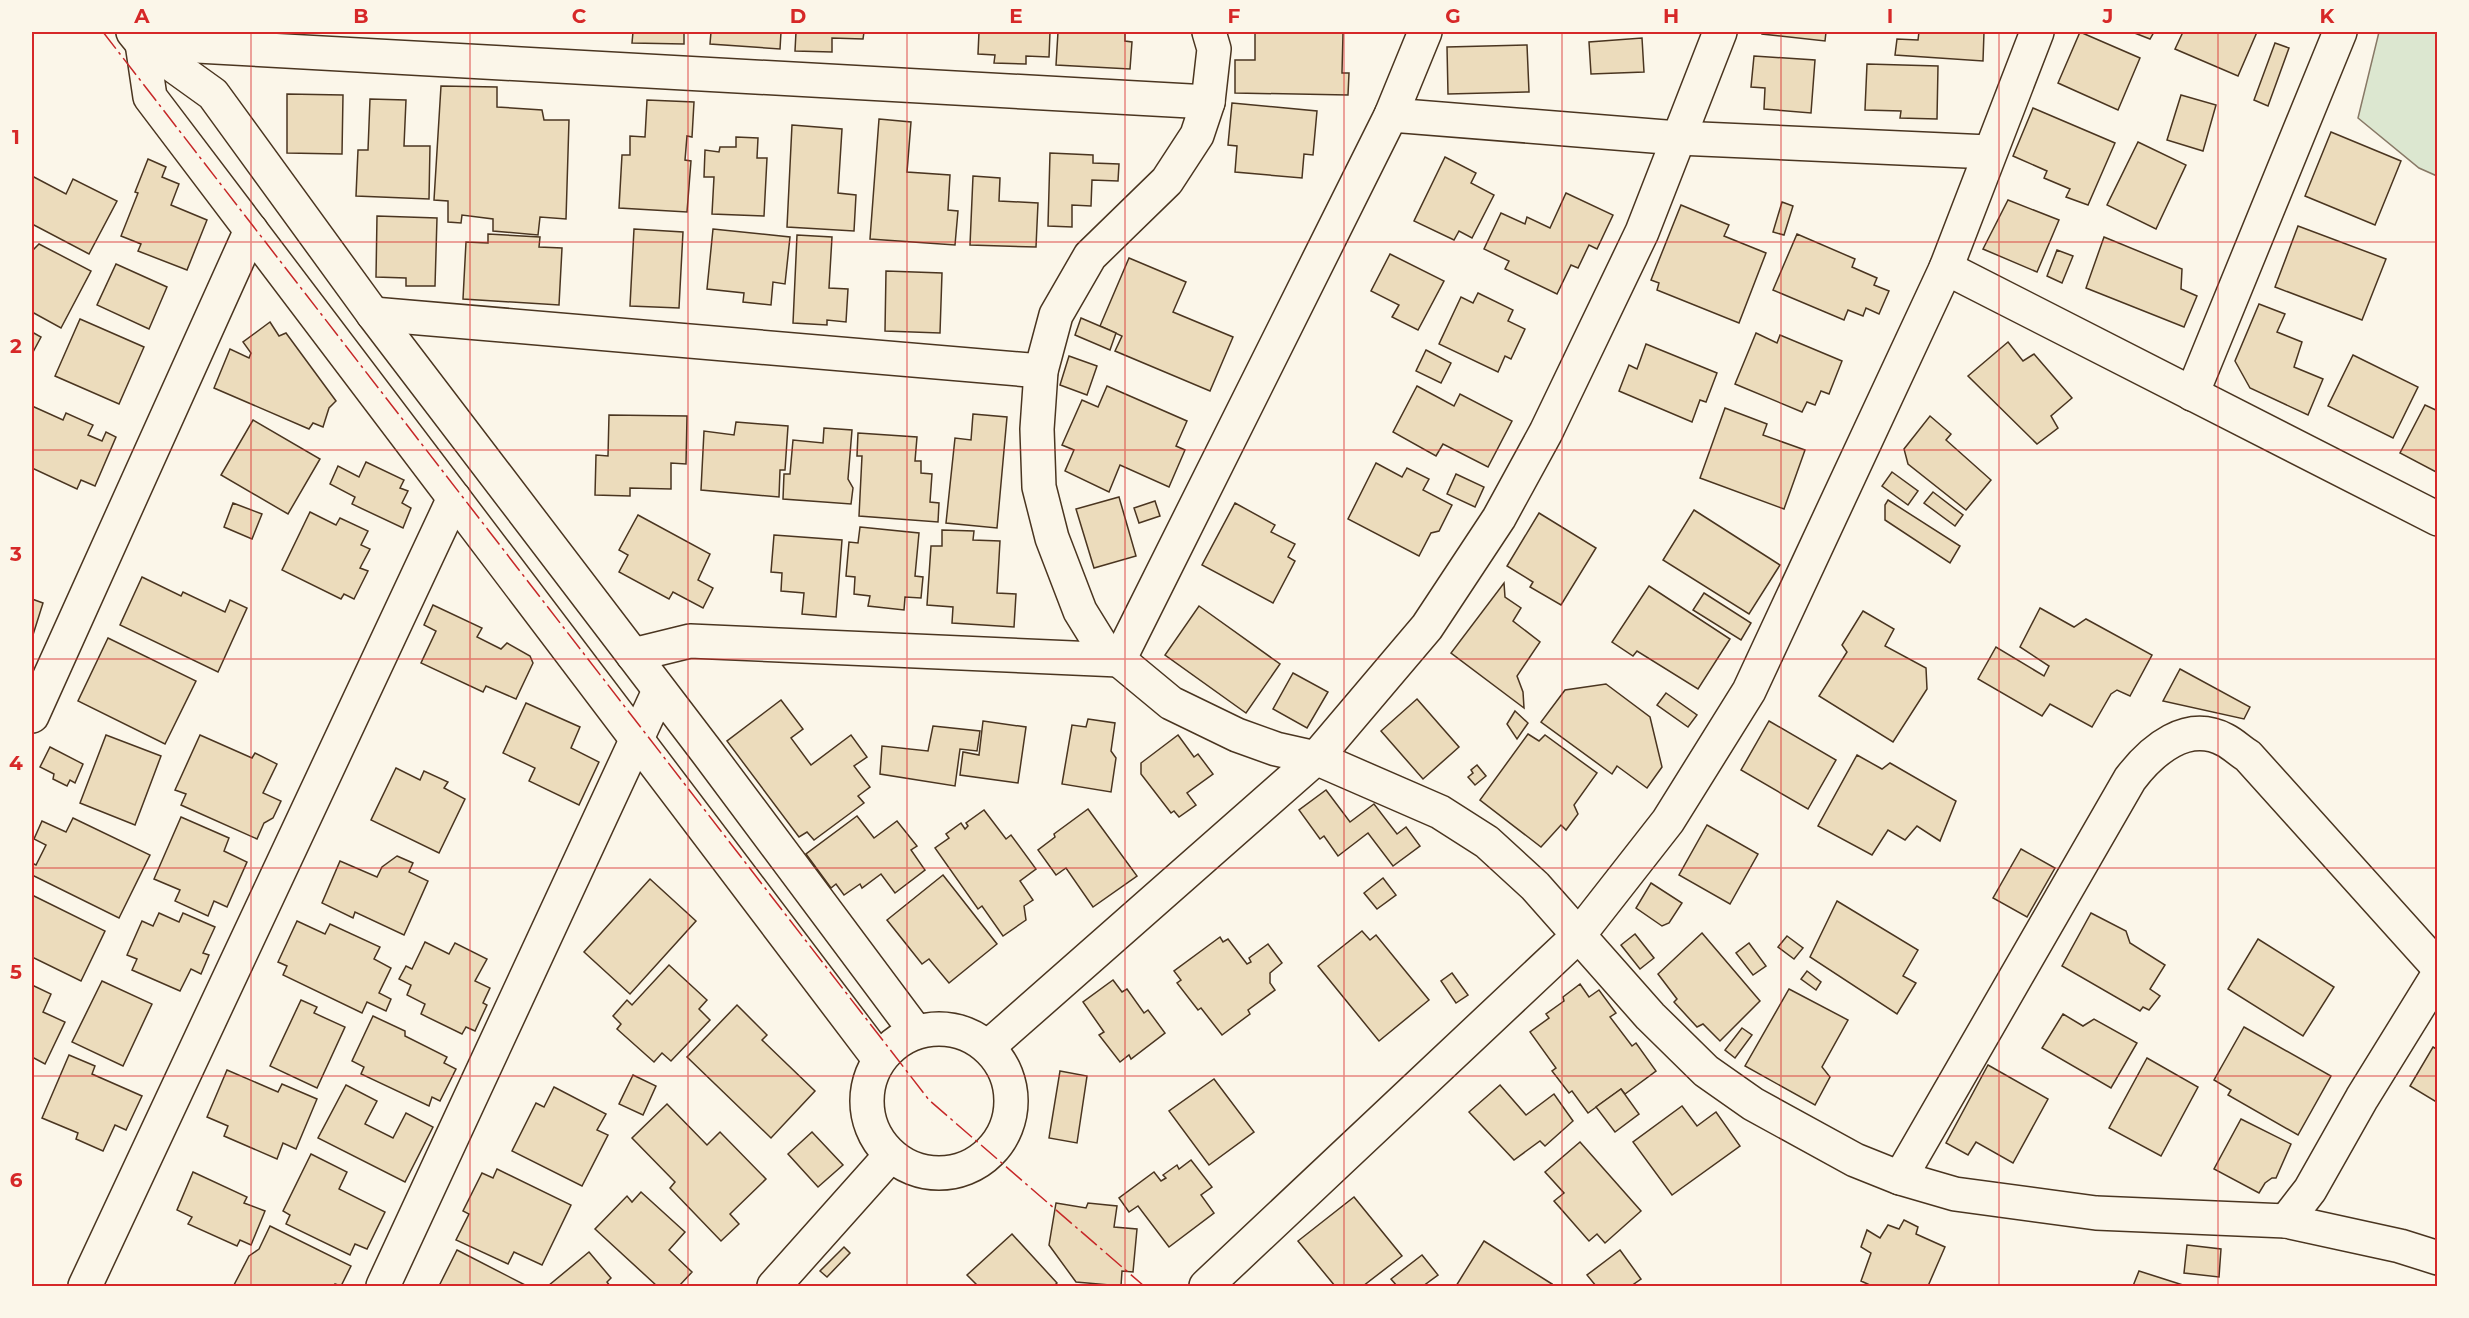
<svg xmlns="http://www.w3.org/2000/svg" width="2469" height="1318" viewBox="0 0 2469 1318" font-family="Montserrat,sans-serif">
<rect width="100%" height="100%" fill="#fbf6e9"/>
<path fill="#dce7d0" stroke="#887966" stroke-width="1.5" d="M2379,32h58v144l-18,-8 -61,-50z"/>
<g fill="#ecdcbc" stroke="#4a3520" stroke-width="1.5">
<path d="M633,32h51v12l-52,-1z"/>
<path d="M711,32h70l-1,17 -70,-5z"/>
<path d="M796,32h68l-1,7 -31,-1v14l-37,-1z"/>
<path d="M979,32h71l-1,25 -23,-1v8l-32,-1 1,-8 -17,-1z"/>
<path d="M1058,32h67v9l7,1 -2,27 -74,-4z"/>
<path d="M1255,32l88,1 -1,40h7l-1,22 -113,-2v-33h20z"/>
<path d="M1762,32h64l-1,9 -63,-7z"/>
<path d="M1919,32h65l-1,29 -88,-6 2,-16 21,1z"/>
<path d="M2080,32l60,26 -22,52 -60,-27z"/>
<path d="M2132,32h22l-4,7z"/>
<path d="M2183,32h74l-19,44 -63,-27z"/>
<path d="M1642,38l2,34 -53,2 -2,-32z"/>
<path d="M2275,43l14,5 -21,58 -14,-6z"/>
<path d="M1527,45l2,47 -81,2 -1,-47z"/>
<path d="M1754,56l61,4 -4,53 -47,-4 1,-21 -14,-1z"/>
<path d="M1867,64l71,2 -1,53 -37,-1 1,-7 -36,-1z"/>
<path d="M441,86l56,1v20l45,3 2,10h25l-3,99 -26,-2 -2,18 -45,-4v-12l-31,-4 -1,8 -13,-1v-21l-14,-1z"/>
<path d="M287,94l56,1 -1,59 -55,-1z"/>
<path d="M2181,95l35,10 -13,46 -36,-11z"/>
<path d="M370,99l36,1 -2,46h26l-1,53 -73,-3 2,-46h10z"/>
<path d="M647,100l47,2 -2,35 -5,-1 -2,24 6,1 -4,51 -68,-4 3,-53h8v-19l15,1z"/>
<path d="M1232,103l85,8 -4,44 -9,-1 -2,24 -67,-6 2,-26 -9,-1z"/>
<path d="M2033,108l82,35 -27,62 -22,-8 4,-8 -26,-11 3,-7 -34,-15z"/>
<path d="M879,119l32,3 -4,50 43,3 -2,35 10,1 -3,34 -85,-6z"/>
<path d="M792,125l50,4 -4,64 18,2 -2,36 -67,-4z"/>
<path d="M2331,132l70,29 -26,64 -70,-29z"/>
<path d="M736,137l22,1 -1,20h10l-3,58 -52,-2 2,-37h-10l1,-27 14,2 1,-5h16z"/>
<path d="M2138,142l48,23 -30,64 -49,-24z"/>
<path d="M1050,153l43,2v8l26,1 -1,17 -26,-1 -1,26 -19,-1v22l-24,-1z"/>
<path d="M1445,157l31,16 -5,10 23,12 -22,43 -13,-7 -5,9 -40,-19z"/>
<path d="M148,159l18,8 -4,10 17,7 -8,21 36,15 -20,50 -49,-19 3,-7 -20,-8 17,-43 -3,-1z"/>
<path d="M32,176l34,18 7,-15 44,22 -28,53 -57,-30z"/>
<path d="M973,176l27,2 -1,23 39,2 -2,44 -66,-2z"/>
<path d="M1566,193l47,22 -16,34 -8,-4 -11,23 -7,-3 -14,29 -52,-25 4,-8 -25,-12 17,-36 24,11 2,-7 23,11z"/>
<path d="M2008,200l51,20 -22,52 -54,-23z"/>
<path d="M1782,202l11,4 -9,29 -11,-3z"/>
<path d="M1681,205l48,20 -5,11 42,17 -27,70 -82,-33 2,-7 -8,-3z"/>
<path d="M377,216l60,2 -2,68h-29v-8l-30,-1z"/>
<path d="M2298,226l88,33 -24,61 -87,-33z"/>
<path d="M634,229l49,3 -4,76 -49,-2z"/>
<path d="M713,229l77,8 -5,47 -12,-2 -2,23 -28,-3 1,-9 -37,-4z"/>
<path d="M488,234l52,3 -1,10 23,1 -3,57 -96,-6 3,-57 22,1z"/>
<path d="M1797,234l58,25 -3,8 25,11 -3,7 15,6 -10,23 -13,-6 -3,8 -15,-6 -4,10 -71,-30z"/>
<path d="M797,235l35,2 -3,51 19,1 -2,33 -19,-2v5l-34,-2z"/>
<path d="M2104,237l78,32 -1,20 16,7 -13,31 -98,-39z"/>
<path d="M39,244l52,27 -30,57 -29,-16v-61z"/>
<path d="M2057,250l16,6 -11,27 -15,-7z"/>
<path d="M1390,254l54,27 -26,49 -26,-13 7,-12 -28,-14z"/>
<path d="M1129,258l57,24 -13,30 60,25 -23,54 -95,-40 7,-15 -22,-10z"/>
<path d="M116,264l51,23 -18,42 -52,-24z"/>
<path d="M886,271l56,2 -2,60 -55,-2z"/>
<path d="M1478,293l35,17 -5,11 17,8 -14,30 -6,-3 -7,16 -59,-28 22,-47 12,6z"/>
<path d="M2259,304l26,10 -8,18 25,10 -8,25 29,12 -15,36 -58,-27 -15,-27z"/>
<path d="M1081,318l35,15 -6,17 -35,-15z"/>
<path d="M80,319l64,28 -25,57 -64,-28z"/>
<path d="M270,322l9,14 7,-3 50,68 -7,7 -6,19 -10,-4 -4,6 -95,-41 16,-39 19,9 2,-5 -8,-11z"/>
<path d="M32,332l9,5 -9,17z"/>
<path d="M1756,333l21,10 3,-8 62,26 -13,33 -8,-3 -6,14 -8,-3 -5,10 -67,-28z"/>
<path d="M2008,342l15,19 11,-7 38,44 -21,18 7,12 -21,16 -69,-68z"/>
<path d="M1646,344l71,29 -11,29 -6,-2 -8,22 -73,-31 10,-26 8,4z"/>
<path d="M1426,350l25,13 -10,20 -25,-12z"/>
<path d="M2353,355l65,32 -25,51 -65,-32z"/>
<path d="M1069,356l28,10 -10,29 -27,-10z"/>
<path d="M1107,386l80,35 -11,25 9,4 -16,37 -49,-22 -11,27 -44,-21 9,-21 -12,-5 20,-45 16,7z"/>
<path d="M1417,386l37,20 6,-12 52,27 -24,46 -45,-23 -7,12 -43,-24z"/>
<path d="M2425,405l13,6v62l-38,-20z"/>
<path d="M32,406l31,14 3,-7 27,12 -5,10 14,6 4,-9 10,5 -21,49 -14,-6 -4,9 -45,-21z"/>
<path d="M1725,408l42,16 -4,11 42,15 -21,59 -84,-31z"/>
<path d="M973,414l34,3 -10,111 -51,-5 9,-85 16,2z"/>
<path d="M609,415l78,1 -1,48 -15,-1v26l-41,-1v8l-35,-1 1,-40 12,1z"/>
<path d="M1930,416l21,18 -5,6 45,40 -25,30 -58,-46 -4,-15z"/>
<path d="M253,420l67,39 -32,55 -67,-39z"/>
<path d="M736,422l52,4 -3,44h-5l-1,27 -78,-7 3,-59 30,4z"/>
<path d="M824,428l28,2 -4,49 5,9 -2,16 -68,-5 1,-25h6l3,-34 30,3z"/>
<path d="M858,433l59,4 -2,24h6v12l11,1 -2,28 9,1 -1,19 -79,-6 3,-60h-5z"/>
<path d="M366,462l38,18 -4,8 8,3 -6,12 9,5 -8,20 -51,-24 3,-7 -25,-13 8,-18 21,11z"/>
<path d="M1376,463l26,14 5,-9 22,11 -6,11 29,15 -13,26 -8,2 -12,23 -71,-37z"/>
<path d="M1892,472l26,19 -10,14 -26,-19z"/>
<path d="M1456,474l28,13 -9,20 -28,-13z"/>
<path d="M1933,492l30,23 -8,11 -31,-23z"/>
<path d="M1119,497l17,59 -42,12 -18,-59z"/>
<path d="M1888,500l72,46 -10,17 -65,-43v-15z"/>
<path d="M1155,501l5,15 -21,7 -5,-15z"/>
<path d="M233,503l29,11 -10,25 -28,-12z"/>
<path d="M1235,503l40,22 -4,7 24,12 -7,13 7,4 -22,42 -71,-38z"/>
<path d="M1694,510l86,55 -31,49 -86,-54z"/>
<path d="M310,512l26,13 4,-7 28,13 -7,14 9,4 -10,19 8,3 -14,28 -10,-5 -3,5 -59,-29z"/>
<path d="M1539,513l57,35 -35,57 -31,-18 3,-5 -26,-16z"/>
<path d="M638,515l72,39 -12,26 15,8 -10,20 -30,-16 -4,7 -50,-27 9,-17 -9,-5z"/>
<path d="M860,527l59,6 -4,43 8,1 -2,21 -16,-1 -1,13 -36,-4 2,-10 -16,-2 1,-17 -9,-1 3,-34 9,1z"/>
<path d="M942,530l32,1 -1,9 27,1 -3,52 19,1 -2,33 -62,-4 1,-16 -26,-2 4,-59h11z"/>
<path d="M774,535l68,5 -6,77 -34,-3 2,-21 -23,-2 1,-18 -11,-1z"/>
<path d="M142,577l39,19 2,-4 42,20 5,-12 17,8 -29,64 -98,-47z"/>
<path d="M1504,583l1,14 16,11 -8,13 27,21 -23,34 6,16 1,16 -73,-55z"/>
<path d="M1649,586l81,53 -32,50 -61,-38 -4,5 -21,-14z"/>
<path d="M1704,593l47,30 -10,17 -48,-30z"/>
<path d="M32,599l11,4 -11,35z"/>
<path d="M433,605l49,23 -5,9 24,12 6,-6 23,13 3,7 -17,36 -30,-13 -3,6 -62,-29 15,-32 -12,-6z"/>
<path d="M1199,606l81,58 -34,49 -81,-58z"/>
<path d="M2040,608l34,19 12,-8 66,36 -22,41 -13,-6 -6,4 -19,33 -42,-23 -8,12 -64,-37 18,-32 48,29 5,-10 -29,-19z"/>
<path d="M1863,611l31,18 -9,17 41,22 1,21 -34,53 -74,-46 28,-44 -5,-7z"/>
<path d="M108,638l88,43 -31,63 -87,-43z"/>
<path d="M2180,669l70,38 -6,12 -81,-18z"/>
<path d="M1293,673l35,19 -21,36 -34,-19z"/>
<path d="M1606,684l44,33 12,50 -15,21 -30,-22 -5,8 -71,-52 24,-32z"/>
<path d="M1666,693l31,22 -9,12 -31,-22z"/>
<path d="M1417,699l42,48 -36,32 -42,-48z"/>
<path d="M781,700l22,29 -12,9 20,27 40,-30 16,22 -13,9 16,21 -12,9 6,7 -50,37 -7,-8 -8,5 -72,-96z"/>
<path d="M526,703l54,24 -9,21 28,14 -20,43 -50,-24 6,-13 -32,-15z"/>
<path d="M1515,711l13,12 -11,16 -10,-15z"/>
<path d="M1088,719l27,4 -4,28 5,7 -5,34 -49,-8 10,-59 14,2z"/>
<path d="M983,721l43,6 -8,56 -58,-8 3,-23 16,3z"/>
<path d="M1769,721l67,39 -28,49 -67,-39z"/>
<path d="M933,726l47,5 -3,20 -17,-2 -5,37 -75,-12 2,-28 46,5z"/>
<path d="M1528,734l11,7 6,-6 52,38 -23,32 4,9 -12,16 -5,-5 -20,22 -61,-47z"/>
<path d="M106,735l55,21 -26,69 -55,-22z"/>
<path d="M200,735l52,23 3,-5 22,11 -14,29 18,8 -8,17 -9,5 -7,16 -76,-34 5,-11 -11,-4z"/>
<path d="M1178,735l16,22 4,-3 15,20 -26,19 9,12 -17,12 -5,-6 -3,2 -30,-39v-11z"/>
<path d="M50,747l33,17 -8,19 -5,-3 -3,6 -14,-7 1,-5 -14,-7z"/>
<path d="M1857,755l25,14 8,-6 66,38 -16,40 -23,-15 -12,14 -17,-10 -16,25 -54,-29z"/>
<path d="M1477,765l9,11 -11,9 -7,-8 5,-4 -2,-3z"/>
<path d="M396,768l24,12 4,-9 24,11 -4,6 21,11 -26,54 -68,-33z"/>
<path d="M1326,790l24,32 24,-18 23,30 9,-7 14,19 -27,20 -25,-33 -30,23 -14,-20 -4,3 -21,-29z"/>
<path d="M1088,809l49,67 -44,31 -27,-39 -10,7 -18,-25 17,-13 -1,-3z"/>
<path d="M984,810l22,29 5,-4 25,34 -16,12 13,19 -9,6 2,14 -23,16 -21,-30 -4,3 -43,-61 14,-10 -3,-4 15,-11 4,6 3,-3 -2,-3z"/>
<path d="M857,816l17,22 23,-17 20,25 -6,4 14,20 -30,23 -14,-19 -19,14 -2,-4 -16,11 -8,-11 -5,4 -25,-34z"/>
<path d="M181,817l48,21 -5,13 23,11 -20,45 -13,-6 -6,15 -33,-15 5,-11 -26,-11z"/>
<path d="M73,818l77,37 -31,63 -87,-43v-12l4,2 10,-20 -12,-6 8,-18 24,11z"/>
<path d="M1707,825l51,29 -28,50 -51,-29z"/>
<path d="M2021,849l34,19 -28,49 -34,-19z"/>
<path d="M397,856l16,7 -4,9 19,9 -24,54 -49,-23 -2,6 -31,-15 18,-42 37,16 5,-10z"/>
<path d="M943,875l54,69 -48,39 -20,-24 -7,5 -35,-44z"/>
<path d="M1383,878l13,17 -19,14 -13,-16z"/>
<path d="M650,879l46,42 -66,73 -46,-42z"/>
<path d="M1651,883l31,20 -13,20 -7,3 -26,-18z"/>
<path d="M32,895l73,36 -24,50 -49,-24z"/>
<path d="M1837,901l81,49 -15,26 13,7 -19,31 -87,-57z"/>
<path d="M159,913l20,9 4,-9 32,14 -12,26 6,2 -8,19 -10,-5 -11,22 -48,-21 5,-11 -10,-4 15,-34 11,5z"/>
<path d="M2091,913l35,18 4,12 35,22 -15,24 10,7 -11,14 -6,-3 -3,4 -78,-45z"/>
<path d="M297,921l28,13 5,-10 50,23 -6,12 17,9 -12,25 12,6 -5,12 -19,-9 -5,11 -79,-38 4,-9 -9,-4z"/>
<path d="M1362,931l8,9 6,-5 53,65 -50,41 -61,-75z"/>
<path d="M1702,933l58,68 -40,40 -17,-17 -6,3 -23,-25 3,-3 -19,-25z"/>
<path d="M1635,934l19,24 -14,11 -19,-24z"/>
<path d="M1787,936l16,12 -9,11 -16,-12z"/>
<path d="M1220,937l3,5 5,-3 19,25 4,-2 -2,-4 19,-14 14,19 -12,10v10l5,7 -27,20 2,4 -28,21 -21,-27 -3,2 -21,-27 4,-3 -7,-9z"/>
<path d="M2258,939l76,48 -31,49 -75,-47z"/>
<path d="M425,942l24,12 6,-11 32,16 -12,22 15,7 -7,15 4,2 -12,26 -9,-4 -4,7 -41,-20 4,-10 -18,-9 4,-10 -12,-6 7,-13 6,3z"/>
<path d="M1749,943l17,23 -13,9 -17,-22z"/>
<path d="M669,965l38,35 -8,9 11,11 -39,41 -9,-8 -8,9 -37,-33 4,-5 -8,-8 14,-16 5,5z"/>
<path d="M1807,971l14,11 -5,8 -15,-11z"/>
<path d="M1452,973l16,22 -12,8 -15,-22z"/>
<path d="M1113,980l9,12 5,-3 17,24 4,-3 17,23 -34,26 -2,-4 -9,7 -21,-27 5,-3 -21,-30z"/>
<path d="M102,981l50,23 -29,62 -51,-24z"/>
<path d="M1580,984l9,13 10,-7 17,23 -6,4 22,29 4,-3 20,28 -31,23 -4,-5 -33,24 -16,-22 -3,2 -17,-22 4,-3 -26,-36 19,-14 -3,-4 18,-13 -1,-4z"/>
<path d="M32,985l19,9 -8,18 22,10 -20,42 -13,-7z"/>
<path d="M1789,989l59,31 -26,47 8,10 -15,28 -70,-39z"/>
<path d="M301,1000l16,7 -3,6 31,14 -28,61 -47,-22z"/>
<path d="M737,1005l30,30 -5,5 53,51 -44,47 -84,-81z"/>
<path d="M2063,1014l20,12 11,-7 43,24 -26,45 -69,-40z"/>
<path d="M373,1016l32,15v5l42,21 -3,6 12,6 -16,32 -8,-4 -3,9 -68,-32 3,-7 -12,-6z"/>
<path d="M2244,1027l87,49 -33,59 -70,-40 3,-5 -17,-10z"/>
<path d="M1742,1028l10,7 -17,23 -10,-8z"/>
<path d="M2433,1047l5,3v53l-28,-17z"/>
<path d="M69,1055l26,11 -3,8 50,22 -16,34 -11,-5 -12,26 -27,-12 2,-6 -36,-15z"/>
<path d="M2147,1058l51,29 -37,69 -52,-28z"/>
<path d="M1988,1065l60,34 -35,64 -37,-21 -8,13 -22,-12z"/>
<path d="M227,1070l51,22 4,-8 35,15 -21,50 -13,-6 -6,16 -53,-23 4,-10 -21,-9z"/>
<path d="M1060,1071l27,5 -10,67 -28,-5z"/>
<path d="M633,1075l23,11 -13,29 -24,-11z"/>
<path d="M1214,1079l40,53 -45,33 -40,-54z"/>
<path d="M346,1085l31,16 -12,23 28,14 13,-25 27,14 -28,55 -87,-44z"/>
<path d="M1500,1085l26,30 28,-21 19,27 -28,25 -5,-5 -26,19 -45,-48z"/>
<path d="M554,1087l52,27 -9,16 11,5 -26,51 -70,-35 24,-48 8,4z"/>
<path d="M1621,1089l18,25 -24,18 -19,-25z"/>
<path d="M667,1104l40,41 13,-13 46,47 -36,35 9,10 -18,17 -51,-53 5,-6 -43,-44z"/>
<path d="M1682,1106l15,20 19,-14 24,34 -68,49 -39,-53z"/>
<path d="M2241,1119l50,25 -15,34h-4l-7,5 -6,10 -45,-24z"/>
<path d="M812,1132l31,33 -25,22 -30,-33z"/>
<path d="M1580,1142l61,69 -36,32 -8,-9 -8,7 -35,-40 10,-8 -19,-21z"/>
<path d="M311,1154l36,18 -8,17 46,23 -18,37 -12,-5 -5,11 -64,-31 4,-9 -7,-4z"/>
<path d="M1191,1160l21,27 -11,8 13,18 -45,34 -31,-41 -9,6 -10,-14 35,-26 7,9 5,-3 -3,-3 14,-10 2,4z"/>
<path d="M497,1169l74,36 -29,60 -28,-13 -6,12 -52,-24 13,-26 -6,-3 19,-38 11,5z"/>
<path d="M193,1172l54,25 -3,6 21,8 -14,34 -11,-5 -3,6 -49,-22 4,-7 -15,-7z"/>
<path d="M641,1192l44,40 -16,18 23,22 -13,14h-22l-62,-57 32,-33 5,6z"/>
<path d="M1354,1197l48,59 -39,30h-28l-37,-45z"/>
<path d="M1056,1203l30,5 2,-5 29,3 -3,21 23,2 -4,43 -11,-1 -1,15 -45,-4 -27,-37z"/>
<path d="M1904,1220l14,7 -2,7 29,13 -17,39h-56l-11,-5 10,-28 -10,-6 6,-17 13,8 8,-13 11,4z"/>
<path d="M270,1226l81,40 -10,20 -6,-2 -1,2 -100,-1 15,-29 10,-7z"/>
<path d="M1012,1234l45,49 -3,3h-76l-11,-11z"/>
<path d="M1484,1241l68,43 -2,2h-94z"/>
<path d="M2187,1245l34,4 -2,28 -35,-4z"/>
<path d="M844,1247l6,6 -23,24 -7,-6z"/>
<path d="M457,1250l70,36h-88z"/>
<path d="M1620,1250l21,29 -10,7h-35l-9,-11z"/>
<path d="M589,1252l22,26 -4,4 3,4h-62z"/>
<path d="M1422,1255l16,20 -15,11h-26l-6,-7z"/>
<path d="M2139,1271l47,15h-53z"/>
</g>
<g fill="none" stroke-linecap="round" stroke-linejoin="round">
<defs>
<g id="minor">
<path d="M133,32l9,11 71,51 160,220 334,438 209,280"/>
<path d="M1209,32l5,17 -6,53 -11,33 -30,46 -77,75 -34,59 -15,56 -4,58 2,58 13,51 28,73 21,34 70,58 66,32 39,14 40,9 124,54 47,30 48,44 115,130 56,55 47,33 102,56 45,18 55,16 141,19 190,8 114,25 38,12"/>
<path d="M142,43l8,54 729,962"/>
<path d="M142,43l1066,59"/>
<path d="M1391,115l287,23 311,14"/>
<path d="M1946,268l492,251"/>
<path d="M373,314l668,57"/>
<path d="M2192,394l148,-362"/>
<path d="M633,655l57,-14 429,19 272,-545 34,-83"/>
<path d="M32,716l219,-486"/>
<circle cx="939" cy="1101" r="72"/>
<path d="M988,1047l328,-289 111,-131 72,-109 47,-86 96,-200 78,-200"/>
<path d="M1900,1178l230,-399c22,-29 57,-59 95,-39 8,4 15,11 23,16l190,211"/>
<path d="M2286,1221l24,-31 52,-92 76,-123"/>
<path d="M85,1286l369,-788"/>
<path d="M383,1286l276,-595"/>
<path d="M774,1286l116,-130"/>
<path d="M1206,1286l372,-350 90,-115 81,-130 197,-423 91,-236"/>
</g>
</defs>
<use href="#minor" stroke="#4a3520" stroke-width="36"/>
<use href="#minor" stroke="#fbf6e9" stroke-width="33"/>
<path stroke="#c62828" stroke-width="1.5" stroke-dasharray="21 4.5 3 4.5" stroke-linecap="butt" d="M103,32l826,1068 215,186"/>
</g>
<path fill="none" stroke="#d62828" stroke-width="1.5" stroke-opacity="0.55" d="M251,32v1254M470,32v1254M688,32v1254M907,32v1254M1125,32v1254M1344,32v1254M1562,32v1254M1781,32v1254M1999,32v1254M2218,32v1254M32,242h2406M32,450h2406M32,659h2406M32,868h2406M32,1076h2406"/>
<rect width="2469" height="1318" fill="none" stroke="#fbf6e9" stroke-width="66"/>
<rect x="33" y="33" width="2403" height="1252" fill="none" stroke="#d62828" stroke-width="2"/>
<g font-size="20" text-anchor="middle" font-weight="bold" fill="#d62828">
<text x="142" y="23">A</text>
<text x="361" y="23">B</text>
<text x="579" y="23">C</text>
<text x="798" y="23">D</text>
<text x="1016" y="23">E</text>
<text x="1234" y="23">F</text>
<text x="1453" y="23">G</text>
<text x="1671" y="23">H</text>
<text x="1890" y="23">I</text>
<text x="2108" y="23">J</text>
<text x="2327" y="23">K</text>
<text x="16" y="144">1</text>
<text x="16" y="353">2</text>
<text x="16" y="561">3</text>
<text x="16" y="770">4</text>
<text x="16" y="979">5</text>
<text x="16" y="1187">6</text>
</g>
</svg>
